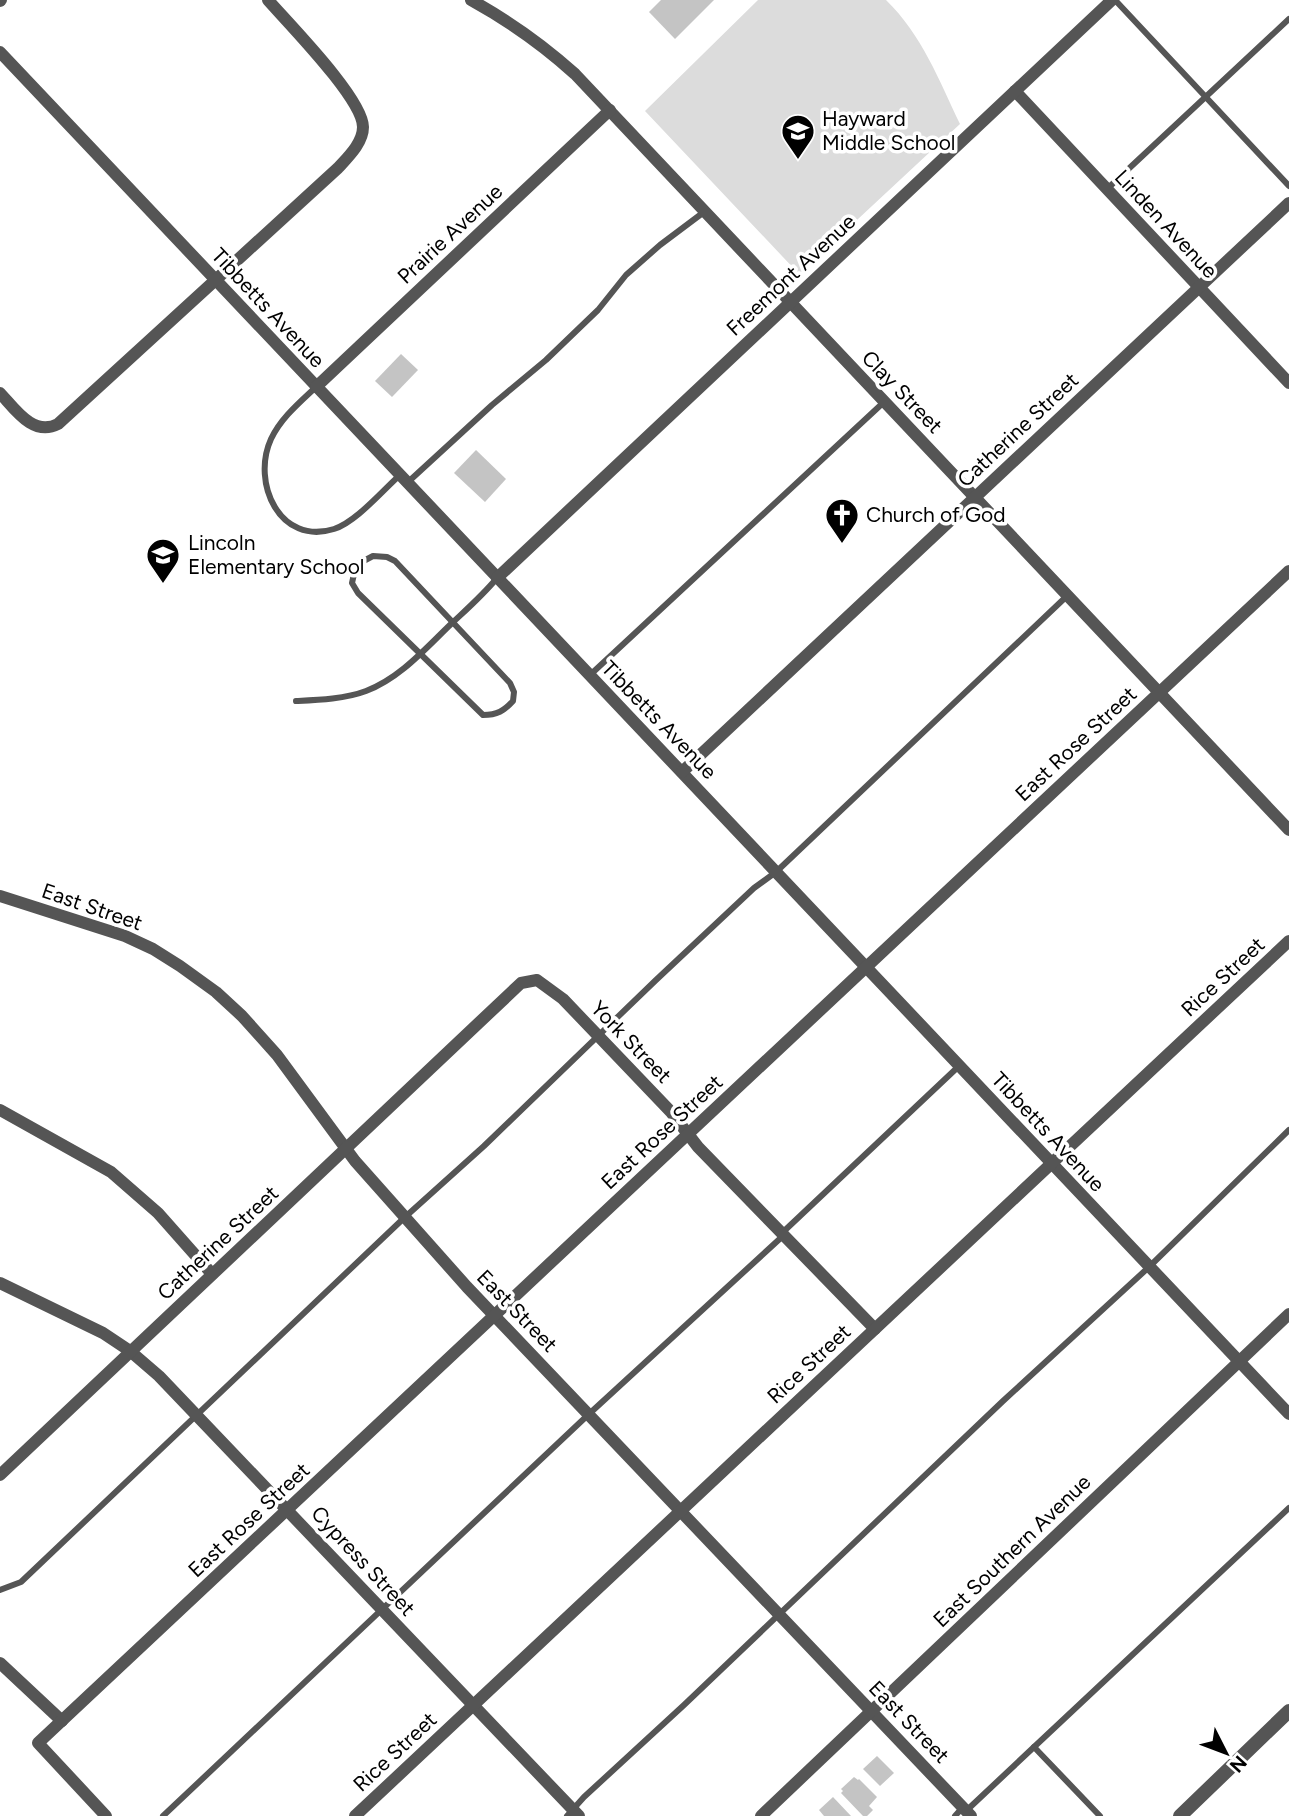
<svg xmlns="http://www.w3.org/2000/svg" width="1289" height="1816" viewBox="0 0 1289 1816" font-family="Figtree,sans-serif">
<rect width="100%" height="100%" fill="#fff"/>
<path fill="#dcdcdc" d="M758,0h128c36,35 53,80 74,124l-161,150 -154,-163z"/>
<g fill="#c4c4c4">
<path d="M661,0h53l-39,39 -26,-27z"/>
<path d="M401,354l17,16 -26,27 -17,-16z"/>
<path d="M476,450l30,29 -21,23 -31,-29z"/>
<path d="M877,1756l17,17 -14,13 -17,-17z"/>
<path d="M854,1777l4,3 1,-1 18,18 -8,9 4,4 -6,6h-4l-22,-23 2,-2 -2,-2z"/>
<path d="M833,1797l18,19h-27l-5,-6z"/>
</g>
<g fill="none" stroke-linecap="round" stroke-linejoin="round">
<g stroke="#555" stroke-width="6">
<path d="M1115,0l174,186"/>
<path d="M1107,189l182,-170"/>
<path d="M316,387c-17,16 -35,31 -45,52 -20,44 9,107 63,90 22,-7 48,-38 66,-54"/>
<path d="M407,483l85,-78 54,-45 52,-50 28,-35 34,-30 44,-33"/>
<path d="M373,556l14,1 8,4 115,122 4,9 -1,9c-9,10 -16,14 -30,14l-125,-122 -6,-10 4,-18z"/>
<path d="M590,675l294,-273"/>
<path d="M296,701c22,-1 49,-2 70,-10 34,-13 59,-42 85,-67 16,-15 32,-29 46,-46"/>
<path d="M782,1233l177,-167"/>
<path d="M0,1590l21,-8 383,-364 80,-72 172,-166 98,-92 22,-16 292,-277"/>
<path d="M1034,1747l255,-239"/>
<path d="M966,1811l68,-64 66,69"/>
<path d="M163,1816l426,-402 195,-179"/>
<path d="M567,1816l17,-19 100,-92 319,-304 146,-134 140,-137"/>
<path d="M955,1816l8,-9"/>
</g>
<g stroke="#555" stroke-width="12">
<path d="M471,0c38,21 72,45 104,74l714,756"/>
<path d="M0,1l1,-1"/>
<path d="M0,52l1289,1362"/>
<path d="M1015,91l274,292"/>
<path d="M316,387l294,-277"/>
<path d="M0,393c15,16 33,44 58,31l280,-256c10,-11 25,-25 25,-41 0,-28 -74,-103 -95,-127"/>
<path d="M497,578l615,-578"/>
<path d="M682,772l607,-569"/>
<path d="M0,896l125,40 28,13 27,17 36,26 26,24 35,39 78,106 112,126 504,529"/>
<path d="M0,1110l111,62 47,41 54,61"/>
<path d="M0,1283l103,50 27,18 29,25 420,440"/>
<path d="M0,1475l521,-492 16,-3 26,19 108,113 27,35 177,182"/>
<path d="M0,1663l62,58"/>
<path d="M106,1816l-68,-73 1251,-1172"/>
<path d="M355,1816l934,-875"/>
<path d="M761,1816l528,-502"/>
</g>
<path stroke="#555" stroke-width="14" d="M1180,1816l109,-105"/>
</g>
<defs>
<symbol id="school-pin" viewBox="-11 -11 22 30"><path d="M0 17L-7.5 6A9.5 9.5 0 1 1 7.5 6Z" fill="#000" stroke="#fff"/><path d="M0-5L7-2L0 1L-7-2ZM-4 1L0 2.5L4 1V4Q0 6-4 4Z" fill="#fff"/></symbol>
<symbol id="church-pin" viewBox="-11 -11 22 30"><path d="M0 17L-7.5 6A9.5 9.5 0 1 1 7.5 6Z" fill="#000" stroke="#fff"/><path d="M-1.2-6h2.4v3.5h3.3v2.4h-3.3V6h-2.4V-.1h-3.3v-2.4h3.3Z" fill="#fff"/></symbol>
</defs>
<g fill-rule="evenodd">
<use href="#school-pin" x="779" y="112" width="38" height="52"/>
<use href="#church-pin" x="823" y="496" width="38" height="52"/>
<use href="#school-pin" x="144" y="536" width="38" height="52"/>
</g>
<g text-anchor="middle" stroke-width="7" stroke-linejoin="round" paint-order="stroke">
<g font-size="21" fill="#000" stroke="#fff" text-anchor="start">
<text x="822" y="126">Hayward<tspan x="822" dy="24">Middle School</tspan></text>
<text x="866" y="522">Church of God</text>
<text x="188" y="550">Lincoln<tspan x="188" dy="24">Elementary School</tspan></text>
</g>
<g font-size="21" fill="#000" stroke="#fff">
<text transform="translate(1166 224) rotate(47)" y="7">Linden Avenue</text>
<text transform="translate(450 234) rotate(-43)" y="7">Prairie Avenue</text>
<text transform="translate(791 275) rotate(-43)" y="7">Freemont Avenue</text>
<text transform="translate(268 308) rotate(47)" y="7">Tibbetts Avenue</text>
<text transform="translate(902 392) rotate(46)" y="7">Clay Street</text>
<text transform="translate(1018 430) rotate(-43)" y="7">Catherine Street</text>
<text transform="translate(659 720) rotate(46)" y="7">Tibbetts Avenue</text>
<text transform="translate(1076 744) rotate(-43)" y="7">East Rose Street</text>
<text transform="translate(92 907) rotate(19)" y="7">East Street</text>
<text transform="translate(1223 977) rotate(-43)" y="7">Rice Street</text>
<text transform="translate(631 1042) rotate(46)" y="7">York Street</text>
<text transform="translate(662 1132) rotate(-43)" y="7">East Rose Street</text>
<text transform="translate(1048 1132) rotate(47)" y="7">Tibbetts Avenue</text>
<text transform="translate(218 1243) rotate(-43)" y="7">Catherine Street</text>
<text transform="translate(517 1311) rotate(46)" y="7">East Street</text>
<text transform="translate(809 1364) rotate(-43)" y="7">Rice Street</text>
<text transform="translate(249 1520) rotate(-43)" y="7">East Rose Street</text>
<text transform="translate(1012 1551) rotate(-44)" y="7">East Southern Avenue</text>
<text transform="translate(363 1561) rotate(47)" y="7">Cypress Street</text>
<text transform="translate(909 1722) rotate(46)" y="7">East Street</text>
<text transform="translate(395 1752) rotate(-43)" y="7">Rice Street</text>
</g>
</g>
<g transform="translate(1226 1753) rotate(132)" stroke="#ffffff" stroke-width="5" paint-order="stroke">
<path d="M0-5L12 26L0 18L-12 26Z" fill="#000000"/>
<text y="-10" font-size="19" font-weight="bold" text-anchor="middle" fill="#000000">N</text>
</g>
</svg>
